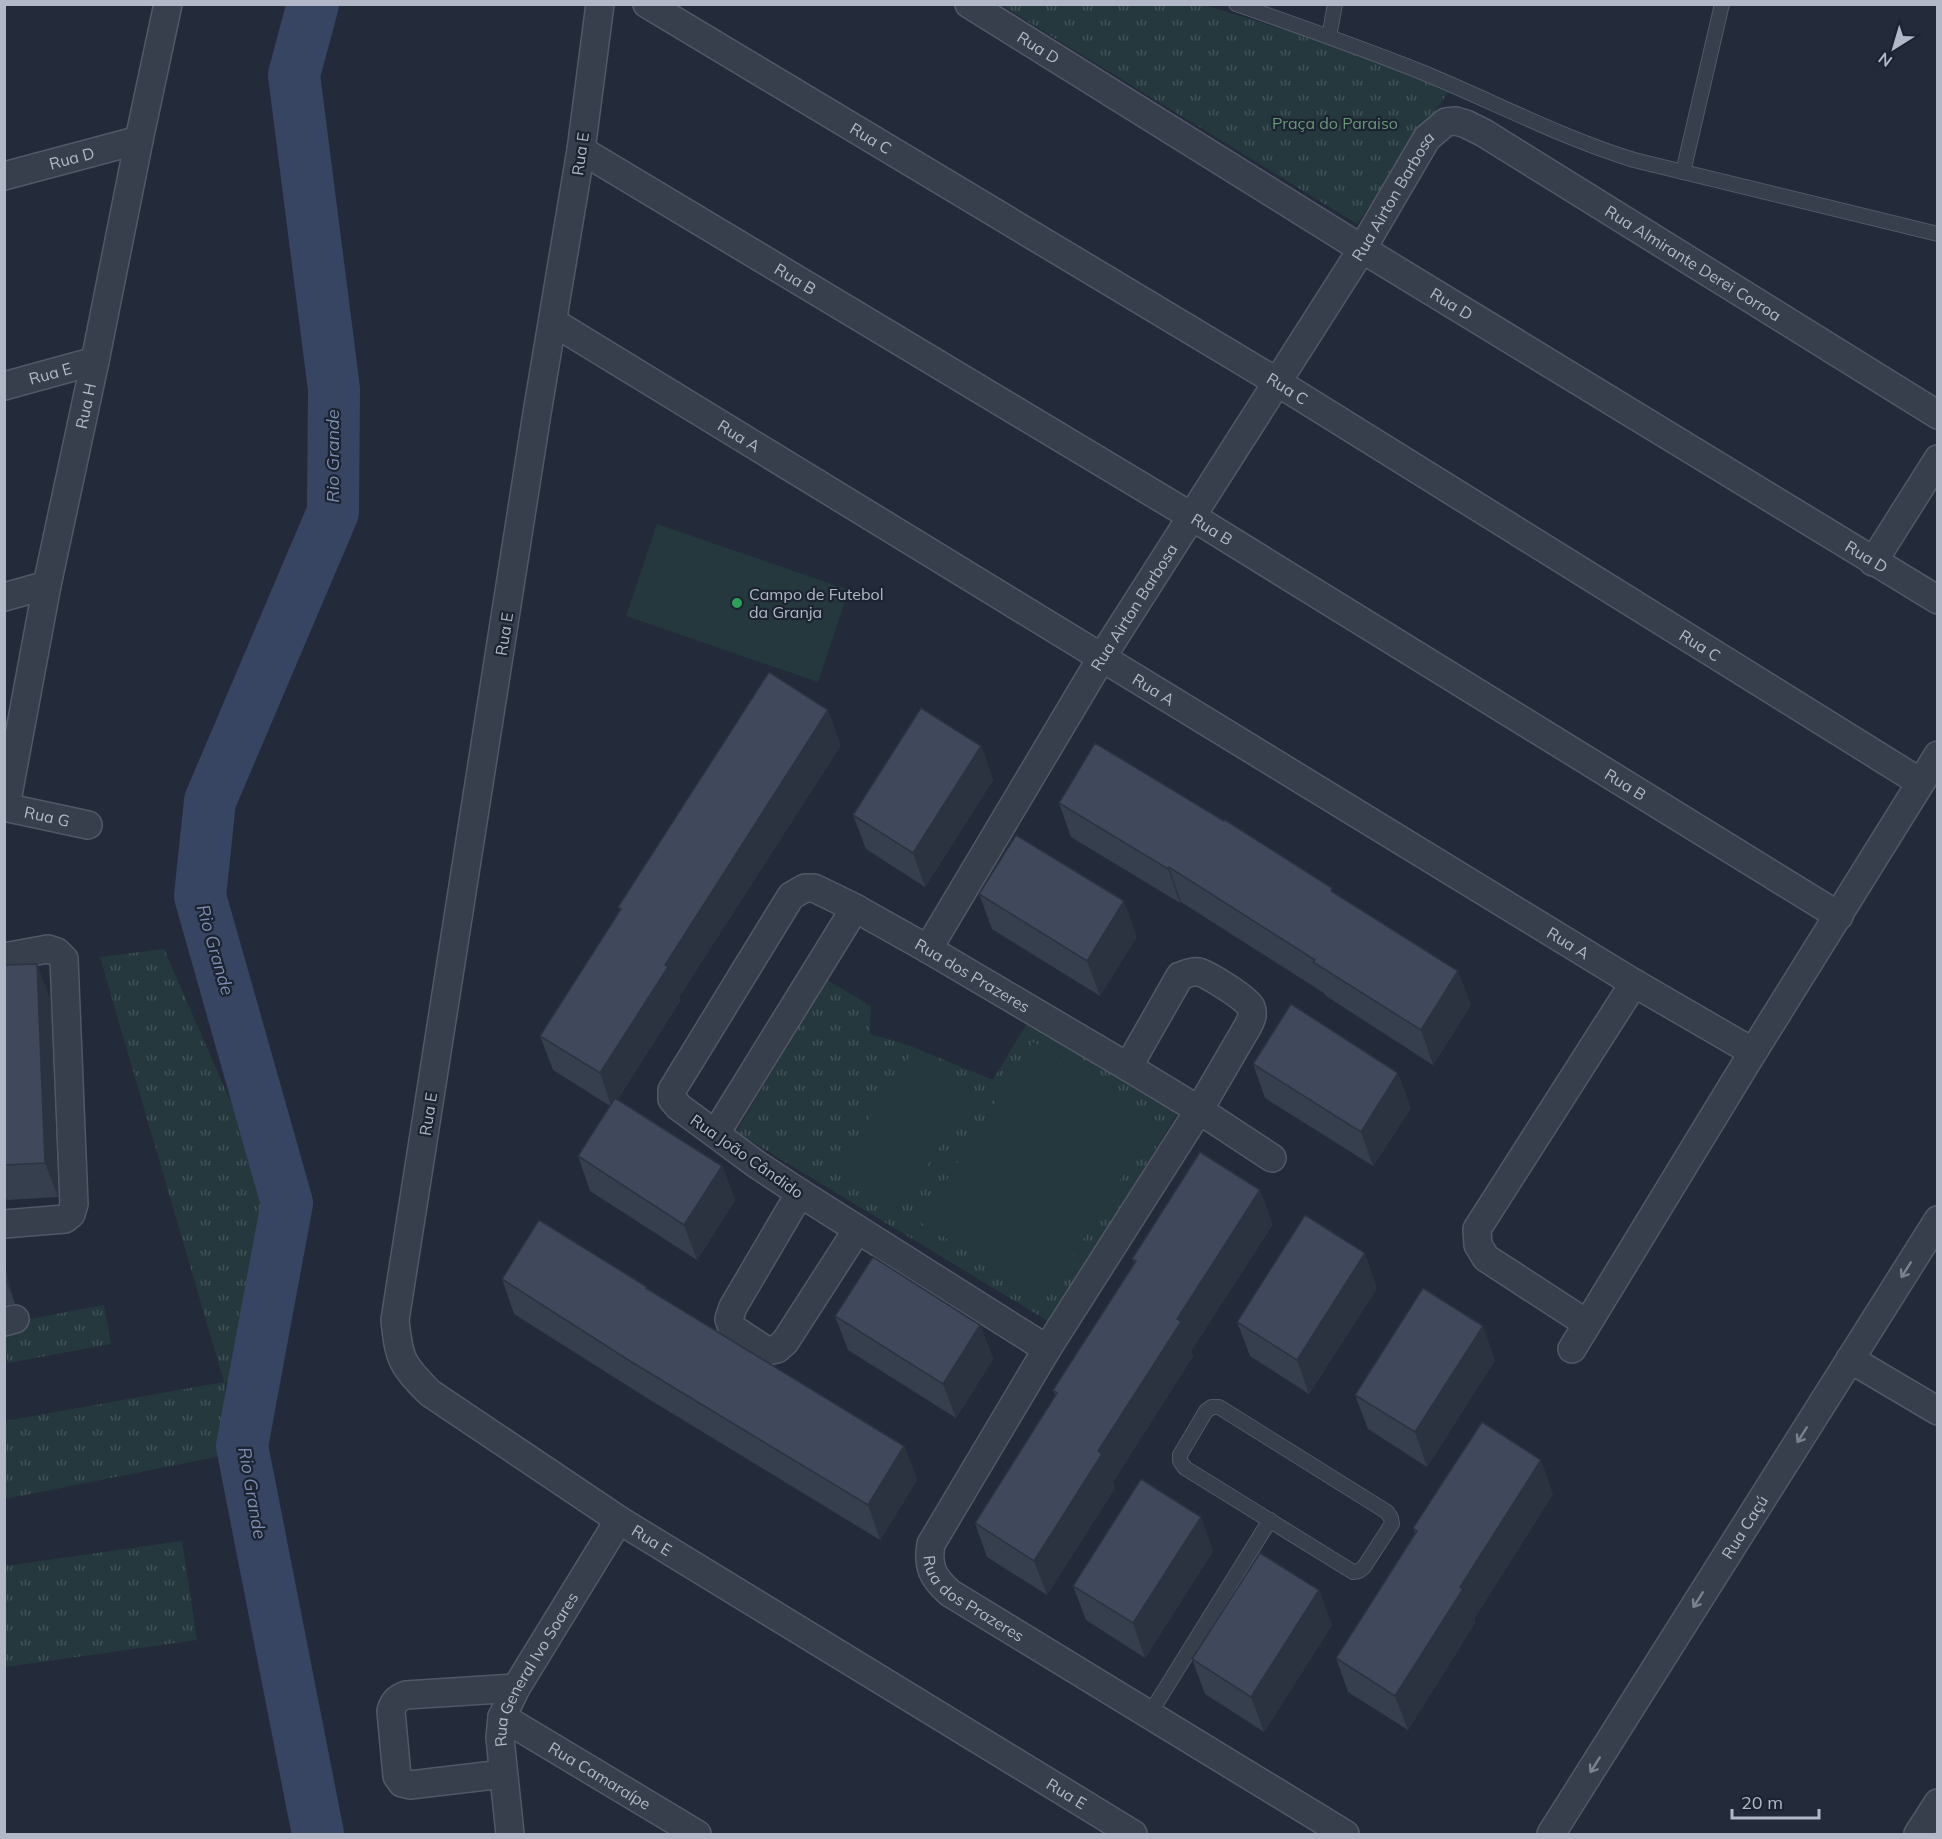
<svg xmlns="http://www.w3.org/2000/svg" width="1942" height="1839" viewBox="0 0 1942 1839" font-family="Mulish,sans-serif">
<defs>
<pattern id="grass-tufts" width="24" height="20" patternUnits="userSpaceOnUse" patternTransform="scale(1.5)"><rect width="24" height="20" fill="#25383d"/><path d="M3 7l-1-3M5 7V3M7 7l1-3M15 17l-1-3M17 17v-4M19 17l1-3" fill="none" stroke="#425358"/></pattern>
</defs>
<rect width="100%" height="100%" fill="#232b3b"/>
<g fill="url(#grass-tufts)">
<path d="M1001,5h203l189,58 56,28 -92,133z"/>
<path d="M164,949l111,255 -32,166 -18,13 1,72 -221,44v-78l219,-39 -124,-425z"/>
<path d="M827,980l44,26 -1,28 38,11 85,35 39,-65 150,90 -131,218 -315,-191z"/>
<path d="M104,1305l7,39 -103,19 -3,-16 -1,-23z"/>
<path d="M182,1541l15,99 -192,27v-101z"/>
</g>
<g fill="#25383d">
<path d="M657,524l192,66 -31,92 -192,-66z"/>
<path d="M1033,1042l124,79 -112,179 -125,-78z"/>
<path d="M913,1051l63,40 -77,118 -63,-40z"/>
</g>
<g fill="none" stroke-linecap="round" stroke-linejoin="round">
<path stroke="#374562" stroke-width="52" d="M313,4l-19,71 40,314 -1,123 -123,289 -10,95 87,307 -45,243 76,388"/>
<defs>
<g id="lane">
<path d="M1236,4c63,22 126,44 188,69 70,29 138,65 210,87l304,74"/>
<path d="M1329,37l6,-33"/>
<path d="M1683,172l39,-168"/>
<path d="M1212,1407h7l168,105 4,6 1,6 -28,43 -5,4 -6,1 -168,-104 -5,-7v-6l26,-44z"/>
<path d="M1149,1715l121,-195"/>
</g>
<g id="street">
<path id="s1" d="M600,4l-19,146 -44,263 -142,907c4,40 7,45 35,73l189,127 514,314"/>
<path id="s2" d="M647,4l630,378 643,400"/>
<path id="s3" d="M969,4l393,245 576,351"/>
<path id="s4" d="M581,150l610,366 648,400"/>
<path id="s5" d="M4,176l135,-36"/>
<path id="s6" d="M553,322l1081,661 119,69 185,-297"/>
<path id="s7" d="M4,386l91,-25"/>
<path d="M1873,562l65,-103"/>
<path d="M4,597l43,-12"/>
<path id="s8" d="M6,806l41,-221 48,-224 44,-221 29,-136"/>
<path id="s9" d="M4,807l84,18"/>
<path id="s10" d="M928,949l174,-292 260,-408 65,-111 19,-16 10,-1 10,3 18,9 454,282"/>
<path d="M4,957l44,-8 9,3 7,7 10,245 -3,10 -6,5 -61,5"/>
<path id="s11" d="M1128,1067l52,-91c6,-2 12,-5 19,-4 8,2 49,27 52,35 3,7 0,13 -3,19l-49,84 -152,239 -116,195c-4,23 2,34 19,49l395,241"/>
<path d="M716,1133l139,-225"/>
<path d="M800,1193l-67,114 -4,12 3,9 35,23 10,-2 8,-7 72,-112"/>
<path d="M4,1322l11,-3"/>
<path d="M1586,1323l-100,-65 -8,-13 -1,-16 157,-246"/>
<path id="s12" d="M1047,1349l-247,-156 -44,-29 -77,-57 -7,-8v-9l119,-194 14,-8h9l41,20 73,41 200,118 71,43 73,48"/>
<path d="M1572,1349l181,-297"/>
<path d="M1850,1359l88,52"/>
<path id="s13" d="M502,1717l195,117"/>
<path d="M503,1774l-93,11 -8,-2 -5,-7 -6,-65c2,-9 6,-13 15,-16l110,-7"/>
<path id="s14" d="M510,1834l-10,-96 2,-21 14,-29 103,-168"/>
<path id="s15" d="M1551,1834l387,-614"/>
<path d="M1918,1834l20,-31"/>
</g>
</defs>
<use href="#lane" stroke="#525867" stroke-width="16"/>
<use href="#street" stroke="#525867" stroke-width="30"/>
<use href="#lane" stroke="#373e4c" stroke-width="14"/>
<use href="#street" stroke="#373e4c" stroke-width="27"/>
</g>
<g fill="#363f4e">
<path d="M841,745l-162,252 1,4 -62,98 104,67 13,34 -38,60 -107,-69 -12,-35 32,-50 -57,-36 -13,-34 80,-125 -2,-4z"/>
<path d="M981,746l12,34 -68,107 -59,-38 -13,-34z"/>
<path d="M1059,803l275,90 137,112 -38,60 -107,-69 -2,-3 -143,-91 -1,1 -109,-66z"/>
<path d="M979,894l158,42 -37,60 -108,-67z"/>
<path d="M4,965l46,33 8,199 -51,3 -3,-8z"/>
<path d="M1253,1064l158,44 -38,58 -108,-68z"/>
<path d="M1273,1224l-82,127 2,5 -80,126 2,6 -68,107 -60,-38 -12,-34 80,-127 -2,-6 81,-127 -2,-4z"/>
<path d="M4,1263l11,41 -11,2z"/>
<path d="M502,1279l145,10 257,157 13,34 -37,60 -238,-145 -128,-81z"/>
<path d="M1377,1288l-68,106 -59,-38 -13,-34z"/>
<path d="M835,1316l145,9 13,34 -37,59 -108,-68z"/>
<path d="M1495,1360l-68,107 -59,-38 -13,-34z"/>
<path d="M1553,1494l-79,125 1,4 -67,107 -60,-38 -12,-34 79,-125 -2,-5z"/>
<path d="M1213,1551l-68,107 -59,-38 -13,-34z"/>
<path d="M1319,1590l13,35 -68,107 -59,-38 -13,-35z"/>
</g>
<g fill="#2c3340">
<path d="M828,710l13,35 -162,252 1,4 -68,107 -12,-35 65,-108z"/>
<path d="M981,746l12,34 -68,107 -12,-34z"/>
<path d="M1169,867l12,35 -1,1 -12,-34z"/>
<path d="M1124,901l13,35 -37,60 -13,-35z"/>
<path d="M37,964l13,34 8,199 -13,-34z"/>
<path d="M1458,971l13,34 -38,60 -12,-35z"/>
<path d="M1398,1073l13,35 -38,58 -12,-34z"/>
<path d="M722,1166l13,34 -38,60 -13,-35z"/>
<path d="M1260,1190l13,34 -82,127 2,5 -80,126 2,6 -68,107 -13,-34 64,-110 79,-132z"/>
<path d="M1365,1253l12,35 -68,106 -12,-34z"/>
<path d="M4,1263l11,41 -11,-28z"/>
<path d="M980,1325l13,34 -37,59 -13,-34z"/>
<path d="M1483,1326l12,34 -68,107 -12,-35z"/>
<path d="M904,1446l13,34 -37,60 -12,-35z"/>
<path d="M1541,1460l12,34 -79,125 1,4 -67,107 -13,-34 65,-109z"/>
<path d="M1201,1517l12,34 -68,107 -12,-35z"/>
<path d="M1319,1590l13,35 -68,107 -13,-35z"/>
</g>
<g fill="#3f495b" stroke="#2c3340" stroke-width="1.5">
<path d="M769,672l59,38 -163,255 3,2 -68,106 -60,-37 81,-127 -3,-2z"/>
<path d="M921,708l60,38 -68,107 -60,-38z"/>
<path d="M1095,743l129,78 1,-1 107,68 -1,3 127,80 -37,59 -108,-68 2,-2 -146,-93 -1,2 -109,-66z"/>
<path d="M1016,835l108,66 -37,60 -108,-67z"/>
<path d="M37,964l8,199 -41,2v-200z"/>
<path d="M1291,1004l107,69 -37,59 -108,-68z"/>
<path d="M615,1098l107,68 -38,59 -106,-69z"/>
<path d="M1200,1152l60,38 -83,129 4,3 -83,129 4,3 -68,107 -59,-38 82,-130 -4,-3 83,-129 -4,-2z"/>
<path d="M1305,1215l60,38 -68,107 -60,-38z"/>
<path d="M539,1220l108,67 -1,1 258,158 -36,59 -238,-144 -128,-82z"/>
<path d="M873,1257l107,68 -37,59 -108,-68z"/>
<path d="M1423,1288l60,38 -68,106 -60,-37z"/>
<path d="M1482,1422l59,38 -81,127 3,2 -68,107 -59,-38 81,-127 -4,-3z"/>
<path d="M1141,1479l60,38 -68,106 -60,-37z"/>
<path d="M1260,1553l59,37 -68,107 -59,-38z"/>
</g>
<defs><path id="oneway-shaft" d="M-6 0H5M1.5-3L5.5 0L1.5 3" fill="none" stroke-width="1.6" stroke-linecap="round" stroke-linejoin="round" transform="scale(1.5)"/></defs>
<g stroke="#7b8190">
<use href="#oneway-shaft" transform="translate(1906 1270) rotate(122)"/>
<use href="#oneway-shaft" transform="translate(1802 1435) rotate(122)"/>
<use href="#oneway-shaft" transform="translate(1698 1600) rotate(122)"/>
<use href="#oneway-shaft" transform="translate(1595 1765) rotate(122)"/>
</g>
<circle fill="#2e9e5b" stroke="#1c2331" stroke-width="2" cx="737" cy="603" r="6"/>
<g text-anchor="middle" stroke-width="4.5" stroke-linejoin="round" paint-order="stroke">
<g font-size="16" fill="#b2b8c7" stroke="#1c2331">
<text dy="6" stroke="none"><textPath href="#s3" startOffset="82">Rua D</textPath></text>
<text dy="6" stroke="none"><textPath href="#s2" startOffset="261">Rua C</textPath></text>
<text transform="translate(580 154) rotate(-82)" y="6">Rua E</text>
<text dy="6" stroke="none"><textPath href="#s5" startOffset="70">Rua D</textPath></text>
<text dy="6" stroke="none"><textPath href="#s10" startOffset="885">Rua Airton Barbosa</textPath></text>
<text dy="6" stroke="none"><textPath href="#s10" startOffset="1264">Rua Almirante Derei Corroa</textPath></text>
<text dy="6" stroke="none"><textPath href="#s4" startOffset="250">Rua B</textPath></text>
<text dy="6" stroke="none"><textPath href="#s3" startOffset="568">Rua D</textPath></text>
<text dy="6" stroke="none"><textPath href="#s7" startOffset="48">Rua E</textPath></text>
<text dy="6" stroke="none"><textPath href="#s2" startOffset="747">Rua C</textPath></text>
<text dy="6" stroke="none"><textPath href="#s8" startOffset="408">Rua H</textPath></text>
<text dy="6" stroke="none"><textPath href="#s6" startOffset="218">Rua A</textPath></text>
<text dy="6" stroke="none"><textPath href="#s4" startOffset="736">Rua B</textPath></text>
<text dy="6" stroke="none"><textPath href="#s3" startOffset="1054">Rua D</textPath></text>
<text dy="6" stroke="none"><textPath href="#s10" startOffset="399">Rua Airton Barbosa</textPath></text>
<text transform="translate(504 634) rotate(-81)" y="6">Rua E</text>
<text dy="6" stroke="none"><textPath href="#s2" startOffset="1233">Rua C</textPath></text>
<text dy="6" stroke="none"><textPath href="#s6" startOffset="704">Rua A</textPath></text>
<text dy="6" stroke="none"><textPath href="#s4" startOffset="1222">Rua B</textPath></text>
<text dy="6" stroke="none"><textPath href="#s9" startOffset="44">Rua G</textPath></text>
<text dy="6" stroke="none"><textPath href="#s6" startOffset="1190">Rua A</textPath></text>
<text dy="6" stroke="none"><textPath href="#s12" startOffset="894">Rua dos Prazeres</textPath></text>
<text transform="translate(428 1114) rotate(-81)" y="6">Rua E</text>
<text transform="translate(747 1156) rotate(35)" y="6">Rua João Cândido</text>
<text dy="6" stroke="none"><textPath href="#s15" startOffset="363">Rua Caçú</textPath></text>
<text dy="6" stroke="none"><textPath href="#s1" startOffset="1682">Rua E</textPath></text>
<text dy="6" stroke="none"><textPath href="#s11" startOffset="891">Rua dos Prazeres</textPath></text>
<text dy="6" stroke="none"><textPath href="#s14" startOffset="174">Rua General Ivo Soares</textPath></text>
<text dy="6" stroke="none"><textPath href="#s13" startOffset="114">Rua Camaraípe</textPath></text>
<text dy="6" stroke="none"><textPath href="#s1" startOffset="2168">Rua E</textPath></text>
</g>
<g font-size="16" fill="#699878" stroke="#1c2331">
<text x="1335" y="129">Praça do Paraiso</text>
</g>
<g font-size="16" fill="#b2b8c7" stroke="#1c2331" text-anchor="start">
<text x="749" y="600">Campo de Futebol<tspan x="749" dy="18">da Granja</tspan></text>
</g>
<g font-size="18" font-style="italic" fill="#7b8caf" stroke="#1c2331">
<text transform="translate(333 456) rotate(-90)" y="6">Rio Grande</text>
<text transform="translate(215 950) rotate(74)" y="6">Rio Grande</text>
<text transform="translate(252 1493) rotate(80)" y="6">Rio Grande</text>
</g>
</g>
<rect width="1942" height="1839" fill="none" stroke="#b2b8c7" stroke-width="12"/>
<g transform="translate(1894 48) rotate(217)" stroke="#1c2331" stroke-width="4.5" paint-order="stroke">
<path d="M0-4.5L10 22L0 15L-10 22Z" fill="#b2b8c7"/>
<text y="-9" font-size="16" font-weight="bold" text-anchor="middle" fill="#b2b8c7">N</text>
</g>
<path d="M1732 1809v9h87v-9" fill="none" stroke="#b2b8c7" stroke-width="3"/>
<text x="1741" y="1809" font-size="18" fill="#b2b8c7" stroke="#1c2331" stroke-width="4.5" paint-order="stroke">20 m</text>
</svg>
